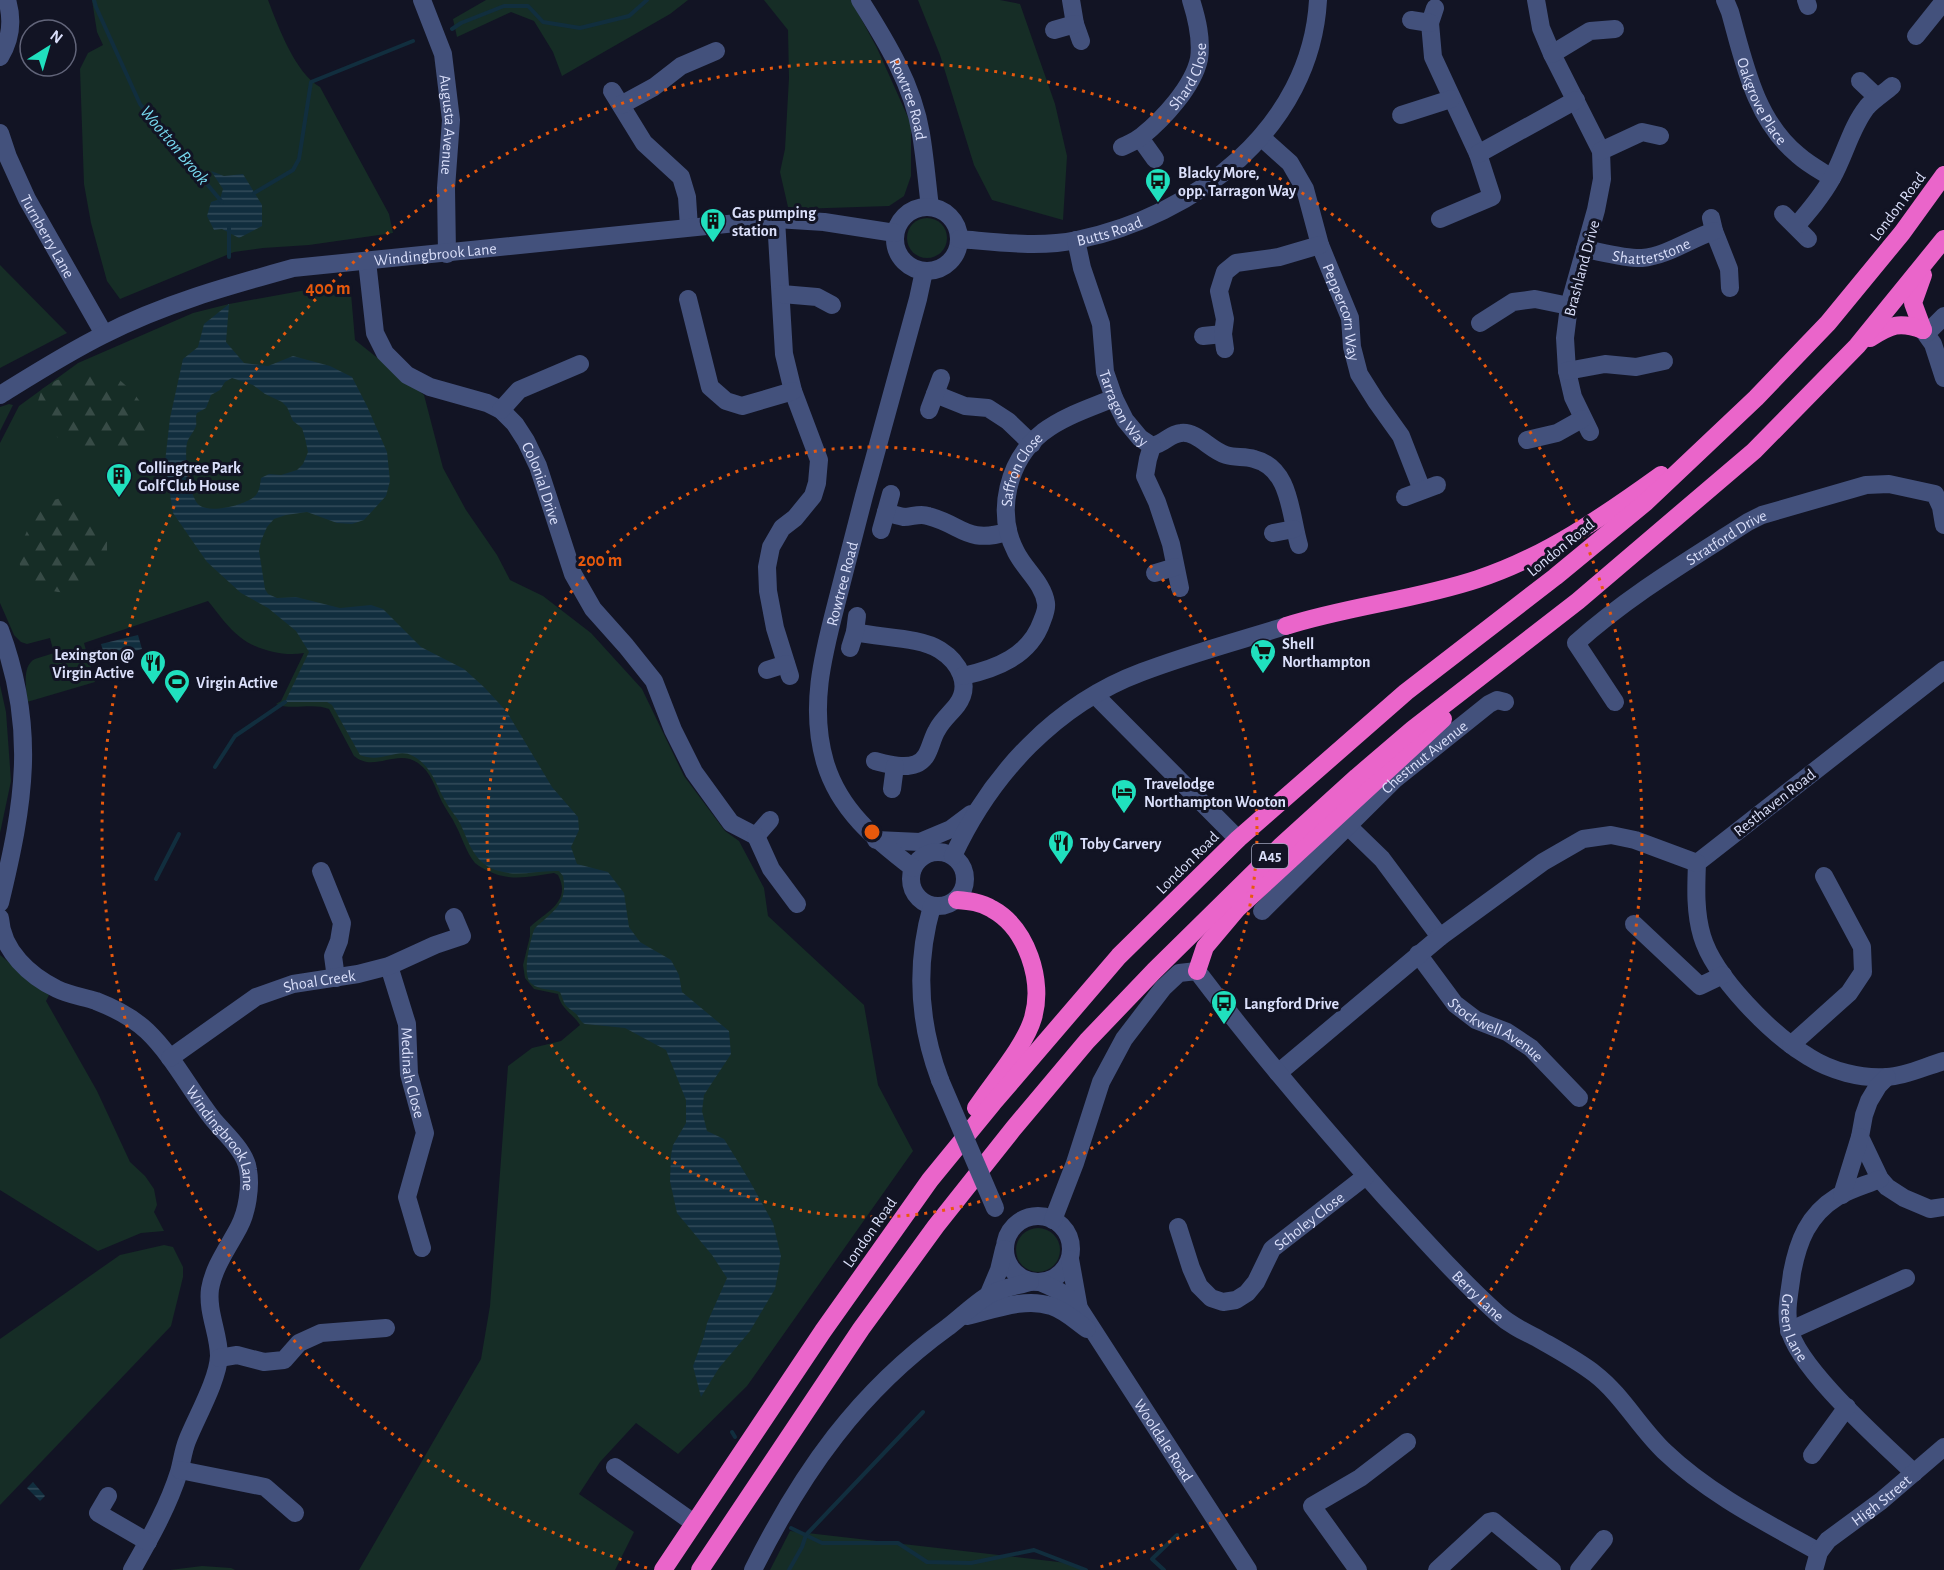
<svg xmlns="http://www.w3.org/2000/svg" width="1944" height="1570" viewBox="0 0 1944 1570" font-family="'Alegreya Sans',sans-serif">
<defs>
<pattern id="forest-firs" width="22" height="20" patternUnits="userSpaceOnUse" patternTransform="scale(1.5)"><rect width="22" height="20" fill="#162d26"/><path d="M5 1l3.5 6h-7zM16 11l3.5 6h-7z" fill="#374b46"/></pattern>
<pattern id="water-rules" width="6" height="5" patternUnits="userSpaceOnUse" patternTransform="scale(1.5)"><rect width="6" height="5" fill="#112e3e"/><path d="M0 2.5h6" fill="none" stroke="#334c5b"/></pattern>
</defs>
<rect width="100%" height="100%" fill="#121424"/>
<g fill="#162d26">
<path d="M92,0h176c10,26 27,73 52,87l69,127 4,19 -84,12 -46,3 -29,4 -114,47 -13,-18 -16,-58 -7,-39 -4,-115 8,-16 15,-8 -6,-13z"/>
<path d="M486,0h202l-18,14 -108,62 -9,-24 -19,-31 -23,-9 -54,25 -4,-18z"/>
<path d="M764,0h87l26,48 34,76v52l-7,20 -15,10 -92,3 -9,-2 -8,-35 5,-23 4,-71 -1,-48z"/>
<path d="M918,0h82l20,4 35,100 12,52 -4,64 -71,-20 -18,-35 -34,-110z"/>
<circle cx="927" cy="238" r="20"/>
<path d="M0,265l67,68 -67,35z"/>
<path d="M350,282l5,58 69,55 19,73 23,42 31,45 13,25 33,16 48,37 51,56 42,87 41,55 14,10 25,47 4,28 96,89 14,80 35,66 -166,235 -69,68 -42,-31 -36,39 -21,32 55,38 -19,38h-256l122,-211 9,-53 18,-240 24,-18 29,-7 19,-16c-7,-11 -20,-17 -22,-31l-24,-5 -9,-11 -2,-13 7,-29v-9c16,-15 42,-25 28,-52l-4,-2c-25,4 -45,9 -68,-3 -3,-2 -8,-4 -11,-7 -9,-11 -13,-26 -19,-37 -4,-9 -10,-16 -14,-24 -7,-14 -10,-29 -24,-39 -21,-15 -44,10 -64,-7l-25,-47c-17,-7 -37,2 -53,-5l5,-3 23,-48c-20,4 -48,-3 -64,-16 -12,-9 -22,-24 -32,-36l-124,42 11,39 -68,20c0,-13 -6,-36 8,-43 6,-2 13,-4 19,-6l-4,-15 -23,6 -6,-2 -7,-7 -14,-32v-160l19,-37 59,-43 115,-50 36,-9z"/>
<path d="M9,404l4,1 -13,26v-24z"/>
<path d="M0,685l6,27 5,69 -11,52z"/>
<path d="M0,955l49,40 -3,6 51,90 33,71 15,14 9,13 3,16 -3,7 10,19 -23,2 -43,18 -98,-61z"/>
<circle cx="1038" cy="1250" r="22"/>
<path d="M164,1245l9,2 10,20v10l-12,49 -171,179v-166l120,-84z"/>
<path d="M790,1531l277,32 15,7h-312z"/>
<path d="M202,1566l29,2 4,2h-65z"/>
</g>
<g fill="url(#forest-firs)">
<path d="M98,373l16,2 19,17 8,11 8,30 -6,16c-27,2 -73,4 -93,-18 -6,-7 -9,-17 -14,-24l6,-18 15,-9z"/>
<path d="M65,497l17,12 25,23v33c-6,7 -13,17 -21,21 -25,13 -41,4 -63,-10l-6,-22 13,-30 12,-21z"/>
</g>
<g fill="url(#water-rules)" fill-rule="evenodd">
<path d="M211,171l13,5 19,-2 19,31v21l-23,12 -17,-9 -8,1 -7,-14 4,-14 9,-3 3,-10z"/>
<path d="M229,304l-3,38 18,21 24,3 25,-10 37,10 22,11 15,29 20,46 3,29 -4,15 -22,24 -12,4 -15,-1 -30,-11 -21,3 -12,4 -7,8 -6,14 -2,10 6,38 3,5 9,4 19,-1 44,11 31,-3 12,4 38,38 43,22 21,19 22,24 45,75 26,30 1,13 -8,17 6,17 31,8 16,21 5,34 11,15 31,18 8,15 3,17 47,39 2,23 -27,41 -2,16 5,20 17,8 24,39 25,45 8,33 -6,33 -25,42 -31,37 -18,29 -8,-31 11,-30 3,-13 20,-45 -15,-23 -35,-42 -7,-32 1,-26 2,-10 13,-22v-23l-20,-50 -41,-22 -40,-4c-6,-3 -5,-7 -10,-11 -13,-10 -9,-7 -15,-21 -8,-3 -21,-2 -28,-8 -11,-8 -2,-42 2,-54 2,-4 7,-7 10,-10 16,-14 23,-22 19,-44l-4,-5c-21,-1 -40,6 -60,0 -24,-6 -30,-28 -39,-48 -4,-7 -9,-12 -13,-19 -11,-18 -14,-37 -34,-48 -16,-9 -31,8 -53,-1l-28,-50 -5,-3h-42l24,-50 -13,-21 -28,-23 -27,-15 -34,-31 -34,-49 -8,-51 5,-44 13,-59 15,-12 6,-23zM232,378l21,7 12,9 17,8 5,5 6,14 9,7 3,10 3,14 -5,12 -6,6 -16,5 -12,-1 -8,4c-1,6 -1,12 -5,17 -9,10 -46,19 -57,10 -10,-9 -15,-49 -12,-62 2,-7 7,-11 9,-17 1,-4 -1,-9 1,-13l9,-5 5,-13 9,-5 5,-8z"/>
<path d="M138,635l4,14 -37,10 -4,-15z"/>
<path d="M33,1482l12,14 -5,5 -13,-13z"/>
</g>
<g fill="none" stroke-linecap="round" stroke-linejoin="round">
<g stroke="#112e3e" stroke-width="4">
<path d="M94,0l2,7 44,97 82,98"/>
<path d="M452,29l9,-6 43,-17h24l15,16 37,6 49,-12 18,-16"/>
<path d="M254,193l39,-23 6,-11 12,-77 102,-41"/>
<path d="M229,257v-29"/>
<path d="M215,767l20,-31 50,-34"/>
<path d="M156,879l23,-45"/>
<path d="M732,1432l3,5"/>
<path d="M791,1528l31,15h76l29,19 44,1 63,-13 52,20"/>
<path d="M789,1570l13,-23 4,-12 117,-123"/>
<path d="M1164,1570l-12,-11 25,-24"/>
</g>
<g stroke="#43517c" stroke-width="18">
<path id="s1" d="M422,0l21,54 8,66 -5,68 1,66"/>
<path id="s2" d="M860,0c26,41 53,85 61,134 4,24 6,49 9,73"/>
<path d="M1071,0l4,24 6,17"/>
<path d="M1536,0l5,28 11,26 49,97 1,28 -6,31 -27,96 -4,32 2,33 6,26 17,35"/>
<path id="s3" d="M1725,0l5,12c14,50 25,108 68,143 10,9 23,16 34,23"/>
<path d="M1806,0l2,6"/>
<path d="M1435,8l-5,15 3,34 45,97 14,43 -52,22"/>
<path d="M1411,20l19,3"/>
<path d="M1054,30l21,-6"/>
<path d="M1916,36l28,-35"/>
<path d="M1552,54l38,-23 25,-2"/>
<path d="M0,57c11,-18 13,-37 7,-57"/>
<path d="M1860,81l17,16"/>
<path d="M612,91l32,52 37,34 6,20 2,30"/>
<path d="M621,105l33,-18 27,-21 35,-15"/>
<path d="M1401,115l50,-16"/>
<path id="s4" d="M0,133l8,24 19,42 77,135"/>
<path id="s5" d="M1261,137l29,26 15,26 15,56 30,73 2,29 7,27 17,27 25,35 21,54"/>
<path d="M1140,138l15,21"/>
<path id="s6" d="M1122,147c6,-3 14,-6 20,-11 21,-17 51,-49 57,-77 3,-20 -2,-40 -8,-59"/>
<path d="M1601,151l41,-19 18,4"/>
<path d="M1478,154l98,-54"/>
<circle cx="927" cy="239" r="32"/>
<path d="M1783,214l25,25"/>
<path d="M1711,218l3,13 15,38 1,19"/>
<path d="M776,219l8,135 9,37 26,69 -2,23 -4,13 -18,22 -13,10 -11,19 -4,20 1,24 7,37 15,48"/>
<path d="M1796,226c13,-15 26,-30 36,-48 13,-23 19,-51 35,-71 7,-8 17,-14 25,-21"/>
<path id="s7" d="M959,239c38,3 80,9 118,1 118,-24 234,-112 241,-240"/>
<path id="s8" d="M1076,240l6,28 19,56 4,48 9,26 11,22 15,18 12,8c14,-3 17,-12 29,-13 16,-2 29,17 45,22 9,3 19,1 28,4 37,9 36,56 45,86"/>
<path id="s9" d="M1585,249c16,3 43,10 57,9 25,-2 48,-19 72,-27"/>
<path id="s10" d="M367,261l8,72 10,20 22,22 23,12 57,16 14,7 14,14 11,17 12,25 35,108 20,35 33,37 28,35 19,49 21,42 37,51 25,13 14,-16"/>
<path d="M782,294l35,3 15,8"/>
<path d="M688,299l22,88 16,14 16,5 51,-15"/>
<path d="M1480,323l33,-21 22,-3 34,7"/>
<path d="M1923,330l10,14 11,34"/>
<path d="M1927,333l17,-17"/>
<path d="M1203,336l20,-2"/>
<path d="M1225,349l-2,-15 2,-15 -6,-28 6,-19 11,-9 43,-6 41,-12"/>
<path d="M1567,371l38,-7 31,3 28,-6"/>
<path d="M935,394l30,12 23,2 20,13 24,23"/>
<path id="s11" d="M0,395c34,-21 67,-42 103,-60 60,-31 125,-49 190,-67l483,-49 48,3 71,11"/>
<path d="M501,410l18,-20 61,-26"/>
<path d="M929,410l12,-32"/>
<path d="M1527,440l30,-7 25,-14"/>
<path d="M1152,446l-4,13 -3,17 12,26 14,42 9,44"/>
<path d="M1405,497l32,-12"/>
<path d="M886,512c6,2 12,4 18,5 8,0 16,-4 24,-1 35,9 38,28 79,16"/>
<path d="M881,530l10,-36"/>
<path d="M1273,533l21,-4"/>
<path d="M1155,573l20,-6"/>
<path d="M0,630c37,99 24,174 0,273"/>
<path d="M855,632c25,6 65,5 85,18 19,12 32,35 17,55 -6,8 -15,15 -20,25 -7,11 -7,29 -21,34 -12,5 -29,0 -41,-3"/>
<path d="M850,648l5,-16 2,-16"/>
<path d="M767,670l19,-6"/>
<path d="M1944,670l-247,193c-1,25 -2,49 5,73 12,41 70,99 107,121 22,14 52,22 78,20 19,-1 39,-11 57,-16"/>
<path id="s12" d="M963,676c33,-7 67,-20 79,-55 2,-5 5,-12 4,-18 -3,-20 -21,-33 -30,-51 -21,-40 -8,-92 27,-120 21,-16 47,-24 71,-34"/>
<path d="M1095,695l143,144"/>
<path id="s13" d="M1615,702l-39,-59c52,-47 113,-83 172,-121l14,-7 104,-30 23,-1 46,10 6,13 3,18"/>
<path d="M892,789l3,-23"/>
<path d="M1348,826l34,33 58,78"/>
<path d="M756,836l15,33 26,35"/>
<path d="M876,840l44,2 31,-13 20,-15"/>
<circle cx="938" cy="879" r="27"/>
<path d="M953,856c38,-82 103,-152 189,-184 47,-18 96,-31 144,-46"/>
<path id="s14" d="M913,868c-38,-29 -74,-58 -88,-106 -16,-55 -2,-107 12,-161 9,-35 18,-70 27,-105 18,-66 36,-131 54,-197l6,-28"/>
<path d="M321,871l21,52 -3,18 -6,15 3,22"/>
<path d="M932,906c-17,59 -13,118 8,174"/>
<path id="s15" d="M1262,911l132,-131 95,-76 8,-4 8,2"/>
<path id="s16" d="M0,918c2,33 30,58 57,71 12,6 27,8 39,12 18,7 37,17 51,30 26,25 43,59 65,87 11,14 34,33 36,52 3,17 -1,42 -9,57 -11,21 -25,39 -29,62 -3,23 9,45 9,67 -1,24 -23,62 -32,85 -4,10 -5,21 -8,31 -11,35 -29,66 -47,98"/>
<path d="M1634,924l66,62 23,-11"/>
<path id="s17" d="M1418,954l37,50 21,16 31,12 24,16 48,50"/>
<path id="s18" d="M389,966l18,58 2,50 16,59 -18,64 15,51"/>
<path d="M1791,1045l58,-52 14,-21 -1,-25 -38,-71"/>
<path id="s19" d="M170,1058l86,-61 37,-13 65,-10 31,-8 46,-21 27,-9 -8,-19"/>
<path d="M1278,1073l162,-136 103,-75 40,-23 28,-4 24,5 62,23"/>
<path d="M1887,1077l-9,9 -9,15 -5,14 -4,22 20,42 7,8 17,11 26,11 14,-2"/>
<path id="s20" d="M1880,1179c-14,6 -30,10 -43,18 -29,18 -39,44 -45,76 -2,18 -7,37 -3,55 8,40 94,115 125,145"/>
<path d="M1842,1195l18,-58"/>
<circle cx="1038" cy="1249" r="33"/>
<path id="s21" d="M1053,1220l22,-57 26,-81 23,-43 39,-51 16,-15 18,-2c59,78 123,153 188,226 37,40 73,81 113,117 12,11 25,17 39,24 19,11 40,22 58,36 27,21 44,53 69,77 45,43 101,71 155,101"/>
<path id="s22" d="M1178,1227l13,41 8,18 12,12 12,4 13,-2 11,-7 9,-11 16,-33 94,-73"/>
<path d="M1070,1259l9,50"/>
<path id="s23" d="M1042,1283c17,7 27,13 38,27l168,260"/>
<path d="M988,1296l11,-26 5,-21"/>
<path d="M967,1316c26,-6 58,-19 84,-10 13,4 25,15 36,23"/>
<path d="M1789,1331l117,-53"/>
<path d="M219,1358l18,-3 27,7 20,-2 15,-17 22,-10 65,-5"/>
<path d="M1812,1455l35,-48"/>
<path d="M615,1467l79,56"/>
<path d="M180,1470l85,17 30,26"/>
<path d="M108,1496l-10,17 50,29"/>
<path d="M753,1570c49,-98 105,-178 195,-243 13,-10 25,-22 39,-31 13,-8 29,-10 43,-14"/>
<path d="M1358,1570l-46,-64 48,-28 47,-36"/>
<path d="M1437,1570l52,-48 4,-1 59,49"/>
<path d="M1579,1570l25,-31"/>
<path id="s24" d="M1814,1570l5,-18 9,-12 53,-39 63,-54"/>
</g>
<g stroke="#ea65ca" stroke-width="18">
<path d="M1923,275l-10,28 10,27"/>
<path d="M1870,338c21,-13 29,-17 53,-8"/>
<path d="M1286,626c63,-20 129,-26 192,-47 67,-22 126,-63 183,-104"/>
<path d="M957,900c12,1 24,2 35,9 35,19 52,72 41,109 -8,28 -40,64 -57,90"/>
<path d="M1197,971l8,-24 32,-38 206,-190"/>
<path d="M663,1570l160,-239 107,-151 63,-77 126,-147 119,-117 168,-147 149,-115 91,-75 110,-104 72,-75 74,-90 42,-58"/>
<path d="M700,1570l161,-241 75,-103 77,-97 74,-88 67,-70 127,-125 76,-69 56,-48 165,-128 176,-150 103,-105 87,-107"/>
</g>
<path stroke="#43517c" stroke-width="18" d="M940,1080l55,128"/>
</g>
<g fill="none" stroke="#e8590c" stroke-width="3" stroke-dasharray="3 6">
<circle cx="872" cy="832" r="385"/>
<path d="M647 1568A770 770 0 1 1 1097 1568"/>
</g>
<defs>
<symbol id="bus-pin" viewBox="-11 -11 22 30"><path d="M0 17L-7.5 6A9.5 9.5 0 1 1 7.5 6Z" fill="#20e0be" stroke="#121424"/><path d="M-5-6H5V4H4V6H2V4H-2V6H-4V4H-5ZM-3.5-4V0h7V-4ZM-3.5 1.2v1.5H-2V1.2ZM2 1.2v1.5H3.5V1.2Z" fill="#111"/></symbol>
<symbol id="building-pin" viewBox="-11 -11 22 30"><path d="M0 17L-7.5 6A9.5 9.5 0 1 1 7.5 6Z" fill="#20e0be" stroke="#121424"/><path d="M-4-6H4V6H1V3H-1V6H-4ZM-2.5-4.3h1.7v1.8h-1.7ZM.8-4.3h1.7v1.8H.8ZM-2.5-1h1.7V.8h-1.7ZM.8-1h1.7V.8H.8Z" fill="#111"/></symbol>
<symbol id="supermarket-pin" viewBox="-11 -11 22 30"><path d="M0 17L-7.5 6A9.5 9.5 0 1 1 7.5 6Z" fill="#20e0be" stroke="#121424"/><path d="M-6-5.5h2.5l.6 2H6L4.5 2H-2.5L-4.4-4H-6ZM-1.5 3.2a1.3 1.3 0 1 0 .1 0ZM3 3.2a1.3 1.3 0 1 0 .1 0Z" fill="#111"/></symbol>
<symbol id="restaurant-pin" viewBox="-11 -11 22 30"><path d="M0 17L-7.5 6A9.5 9.5 0 1 1 7.5 6Z" fill="#20e0be" stroke="#121424"/><path d="M-5-6h1v4h1v-4h1v4h1v-4h1v5L-1.5 .5V6h-2V.5L-5-1ZM5-6V6H3V1.5H1.5Q1.5-4 5-6Z" fill="#111"/></symbol>
<symbol id="stadium-pin" viewBox="-11 -11 22 30"><path d="M0 17L-7.5 6A9.5 9.5 0 1 1 7.5 6Z" fill="#20e0be" stroke="#121424"/><path d="M0-5a6.5 5 0 1 0 0 10a6.5 5 0 1 0 0-10ZM-3.5-1.8h7v3.6h-7Z" fill="#111"/></symbol>
<symbol id="hotel-pin" viewBox="-11 -11 22 30"><path d="M0 17L-7.5 6A9.5 9.5 0 1 1 7.5 6Z" fill="#20e0be" stroke="#121424"/><path d="M-6-4.5h1.5V1H6V5H4.5V3h-9V5H-6ZM-4 0a1.8 1.8 0 1 1 3.6 0ZM.5 0V-2.5h3Q6-2.5 6 0Z" fill="#111"/></symbol>
</defs>
<g fill-rule="evenodd">
<use href="#bus-pin" x="1143" y="166" width="30" height="40"/>
<use href="#building-pin" x="698" y="206" width="30" height="40"/>
<use href="#building-pin" x="104" y="461" width="30" height="40"/>
<use href="#supermarket-pin" x="1248" y="637" width="30" height="40"/>
<use href="#restaurant-pin" x="138" y="648" width="30" height="40"/>
<use href="#stadium-pin" x="162" y="667" width="30" height="40"/>
<use href="#hotel-pin" x="1109" y="777" width="30" height="40"/>
<use href="#restaurant-pin" x="1046" y="828" width="30" height="40"/>
<use href="#bus-pin" x="1209" y="988" width="30" height="40"/>
</g>
<g text-anchor="middle" stroke-width="6" stroke-linejoin="round" paint-order="stroke">
<rect fill="#121424" stroke="#9ea2ba" stroke-width="1.5" x="1252" y="844" width="36" height="24" rx="4.5"/>
<g font-size="15" font-weight="bold" fill="#dadffa">
<text x="1270" y="861">A45</text>
</g>
<g font-size="16" fill="#dadffa" stroke="#121424">
<text dy="6" stroke="none"><textPath href="#s6" startOffset="100">Shard Close</textPath></text>
<text dy="6" stroke="none"><textPath href="#s2" startOffset="111">Rowtree Road</textPath></text>
<text dy="6" stroke="none"><textPath href="#s3" startOffset="108">Oakgrove Place</textPath></text>
<text dy="6" stroke="none"><textPath href="#s1" startOffset="129">Augusta Avenue</textPath></text>
<text transform="translate(1897 206) rotate(-53)" y="6">London Road</text>
<text dy="6" stroke="none"><textPath href="#s7" startOffset="152">Butts Road</textPath></text>
<text dy="6" stroke="none"><textPath href="#s4" startOffset="114">Turnberry Lane</textPath></text>
<text dy="6" stroke="none"><textPath href="#s9" startOffset="68">Shatterstone</textPath></text>
<text dy="6" stroke="none"><textPath href="#s11" startOffset="464">Windingbrook Lane</textPath></text>
<text transform="translate(1581 268) rotate(-75)" y="6">Brashland Drive</text>
<text dy="6" stroke="none"><textPath href="#s5" startOffset="198">Peppercorn Way</textPath></text>
<text dy="6" stroke="none"><textPath href="#s8" startOffset="177">Tarragon Way</textPath></text>
<text dy="6" stroke="none"><textPath href="#s12" startOffset="267">Saffron Close</textPath></text>
<text dy="6" stroke="none"><textPath href="#s10" startOffset="312">Colonial Drive</textPath></text>
<text dy="6" stroke="none"><textPath href="#s13" startOffset="255">Stratford Drive</textPath></text>
<text transform="translate(1560 547) rotate(-39)" y="6">London Road</text>
<text dy="6" stroke="none"><textPath href="#s14" startOffset="322">Rowtree Road</textPath></text>
<text dy="6" stroke="none"><textPath href="#s15" startOffset="224">Chestnut Avenue</textPath></text>
<text transform="translate(1774 802) rotate(-38)" y="6">Resthaven Road</text>
<text transform="translate(1187 862) rotate(-45)" y="6">London Road</text>
<text dy="6" stroke="none"><textPath href="#s19" startOffset="171">Shoal Creek</textPath></text>
<text dy="6" stroke="none"><textPath href="#s17" startOffset="111">Stockwell Avenue</textPath></text>
<text dy="6" stroke="none"><textPath href="#s18" startOffset="110">Medinah Close</textPath></text>
<text dy="6" stroke="none"><textPath href="#s16" startOffset="328">Windingbrook Lane</textPath></text>
<text dy="6" stroke="none"><textPath href="#s22" startOffset="216">Scholey Close</textPath></text>
<text transform="translate(869 1232) rotate(-55)" y="6">London Road</text>
<text dy="6" stroke="none"><textPath href="#s21" startOffset="729">Berry Lane</textPath></text>
<text dy="6" stroke="none"><textPath href="#s20" startOffset="194">Green Lane</textPath></text>
<text dy="6" stroke="none"><textPath href="#s23" startOffset="202">Wooldale Road</textPath></text>
<text dy="6" stroke="none"><textPath href="#s24" startOffset="100">High Street</textPath></text>
</g>
<g font-size="16" font-weight="bold" fill="#dadffa" stroke="#121424" text-anchor="start">
<text x="1178" y="178">Blacky More,<tspan x="1178" dy="18">opp. Tarragon Way</tspan></text>
<text x="732" y="218">Gas pumping<tspan x="732" dy="18">station</tspan></text>
<text x="138" y="473">Collingtree Park<tspan x="138" dy="18">Golf Club House</tspan></text>
<text x="1282" y="649">Shell<tspan x="1282" dy="18">Northampton</tspan></text>
<text x="134" y="660" text-anchor="end">Lexington @<tspan x="134" dy="18">Virgin Active</tspan></text>
<text x="196" y="688">Virgin Active</text>
<text x="1144" y="789">Travelodge<tspan x="1144" dy="18">Northampton Wooton</tspan></text>
<text x="1080" y="849">Toby Carvery</text>
<text x="1244" y="1009">Langford Drive</text>
</g>
<g font-size="18" font-style="italic" fill="#76d6ec" stroke="#121424">
<text transform="translate(175 145) rotate(50)" y="6">Wootton Brook</text>
</g>
</g>
<circle cx="872" cy="832" r="9" fill="#e8590c" stroke="#121424" stroke-width="3"/>
<g font-size="18" text-anchor="middle" font-weight="bold" fill="#e8590c" stroke="#121424" stroke-width="6" stroke-linejoin="round" paint-order="stroke">
<text x="328" y="294">400 m</text>
<text x="600" y="566">200 m</text>
</g>
<g transform="translate(48 48) rotate(37)"><circle r="28" fill="#121424" stroke="#62657a" stroke-width="1.5"/>
<path d="M0-4.5L10 22L0 15L-10 22Z" fill="#20e0be"/>
<text y="-9" font-size="16" font-weight="bold" text-anchor="middle" fill="#dadffa">N</text>
</g>
</svg>
